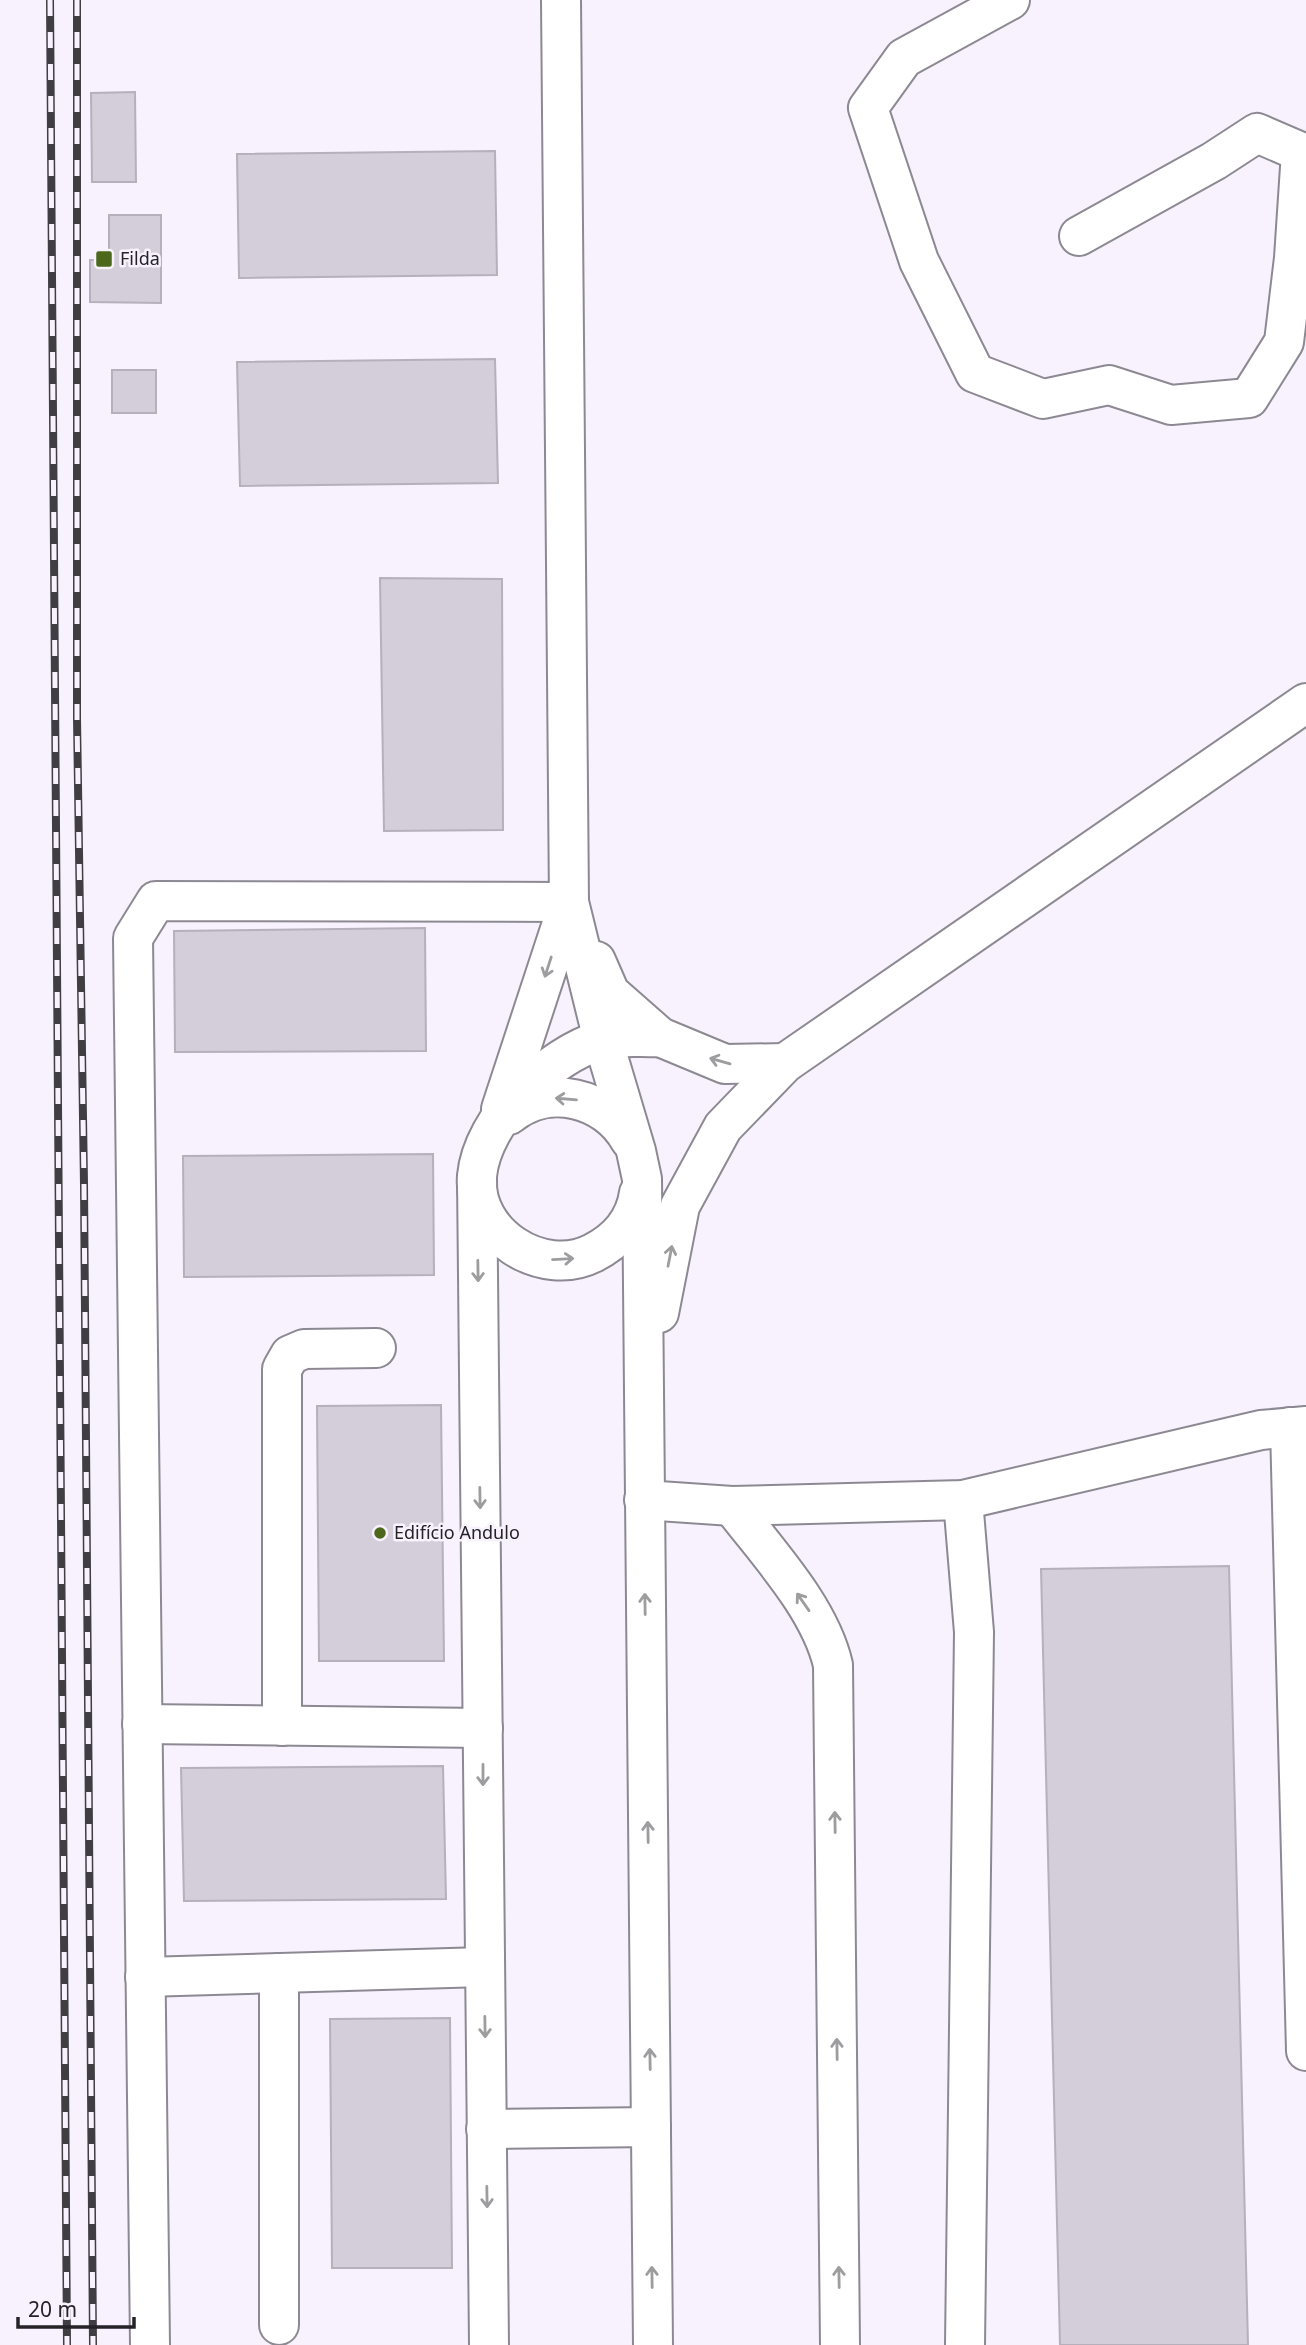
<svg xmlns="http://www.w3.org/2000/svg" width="1306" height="2345" viewBox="0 0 1306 2345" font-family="'Noto Sans',sans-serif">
<rect width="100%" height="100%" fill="#f7f2fd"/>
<g fill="#d3ced9" stroke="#b5b0bb" stroke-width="2">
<path d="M135,92l1,90h-44l-1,-89z"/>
<path d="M495,151l2,124 -258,3 -2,-124z"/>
<path d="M109,215h52v88l-71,-1v-42h19z"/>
<path d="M495,359l3,124 -258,3 -3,-124z"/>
<rect x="112" y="370" width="44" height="43"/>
<path d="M380,578l122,1 1,251 -119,1z"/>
<path d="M425,928l1,123 -251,1 -1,-121z"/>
<path d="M433,1154l1,121 -250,2 -1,-121z"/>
<path d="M441,1405l3,256h-125l-2,-255z"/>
<path d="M1229,1566l19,779h-188l-19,-776z"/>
<path d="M443,1766l3,133 -262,2 -3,-133z"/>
<path d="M450,2018l2,250h-120l-2,-249z"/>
</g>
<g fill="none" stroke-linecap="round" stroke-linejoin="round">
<defs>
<g id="minor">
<path d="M561,0l8,902 34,138 33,111 6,28 11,1166"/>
<path d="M1010,0l-106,58 -36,50 51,153 56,112 68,26 66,-14 62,20 78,-7 35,-56 10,-84 7,-106 -44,-19 -43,28 -135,75"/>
<path d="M596,961l14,32 50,44 65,27 60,-1"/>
<path d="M501,1109l68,-207"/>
<path d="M509,1115c39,-32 97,-18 121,25"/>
<path d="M477,1178l12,1167"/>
<path d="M639,1193c-4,28 -22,48 -46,60 -51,26 -121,-19 -116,-77 5,-57 72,-121 125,-136 17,-5 40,-2 58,-3"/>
<path d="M659,1313l21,-107 43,-79 62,-64 521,-360"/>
<path d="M1290,1427l16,624"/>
<path d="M644,1500l88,6 231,-6 268,-63 30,-7 45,-4"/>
<path d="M963,1500l11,132 -9,713"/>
<path d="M732,1506c36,47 88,102 101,159l7,680"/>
<path d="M142,1724l341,4"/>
<path d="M282,1726v-357l8,-14 14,-6 72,-1"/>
<path d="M279,1973v352"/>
<path d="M145,1977l339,-10"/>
<path d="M486,2129l165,-2"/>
<path d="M150,2345l-17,-1407 23,-37 413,1"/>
</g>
</defs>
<use href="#minor" stroke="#8d8993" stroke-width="42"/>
<use href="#minor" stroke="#fff" stroke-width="38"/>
<defs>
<g id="rail">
<path d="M50,0l17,2345"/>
<path d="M77,0v718l7,466 9,1161"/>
</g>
</defs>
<use href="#rail" stroke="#413e43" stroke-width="8"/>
<use href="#rail" stroke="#f7f2fd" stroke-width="5" stroke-dasharray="16" stroke-linecap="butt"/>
</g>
<defs><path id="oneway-shaft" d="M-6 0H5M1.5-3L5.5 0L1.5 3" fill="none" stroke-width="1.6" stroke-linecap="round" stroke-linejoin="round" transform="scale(1.75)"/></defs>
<g stroke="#9d9c9e">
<use href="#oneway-shaft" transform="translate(548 967) rotate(108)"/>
<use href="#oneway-shaft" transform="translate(720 1061) rotate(-164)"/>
<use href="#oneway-shaft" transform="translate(566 1099) rotate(-175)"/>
<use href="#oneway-shaft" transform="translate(670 1256) rotate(-79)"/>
<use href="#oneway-shaft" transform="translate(563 1259) rotate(-3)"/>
<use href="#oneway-shaft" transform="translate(478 1271) rotate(89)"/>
<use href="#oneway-shaft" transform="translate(480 1498) rotate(89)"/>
<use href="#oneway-shaft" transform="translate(803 1602) rotate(-125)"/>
<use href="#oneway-shaft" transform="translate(645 1604) rotate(-91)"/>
<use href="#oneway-shaft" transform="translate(483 1775) rotate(90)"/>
<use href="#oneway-shaft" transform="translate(835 1822) rotate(-91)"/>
<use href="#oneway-shaft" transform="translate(648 1832) rotate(-91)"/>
<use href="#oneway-shaft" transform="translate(485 2027) rotate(89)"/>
<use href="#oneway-shaft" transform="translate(837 2049) rotate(-91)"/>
<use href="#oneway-shaft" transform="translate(650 2059) rotate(-91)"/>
<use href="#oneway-shaft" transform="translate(487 2197) rotate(89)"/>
<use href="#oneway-shaft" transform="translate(652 2277) rotate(-91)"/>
<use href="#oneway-shaft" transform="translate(839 2277) rotate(-91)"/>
</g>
<g fill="#4d681b" stroke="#f7f2fd" stroke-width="2.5">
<rect x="95" y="250" width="18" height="18" rx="3.5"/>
<circle cx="380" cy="1533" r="7"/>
</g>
<g text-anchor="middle" stroke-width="5" stroke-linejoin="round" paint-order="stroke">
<g font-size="18" fill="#252327" stroke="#f7f2fd" text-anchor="start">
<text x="120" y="265">Filda</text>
<text x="394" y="1539">Edifício Andulo</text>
</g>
</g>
<path d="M18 2317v10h116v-10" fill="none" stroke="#252327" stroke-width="3.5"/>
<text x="28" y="2317" font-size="21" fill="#252327" stroke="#f7f2fd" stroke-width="5" paint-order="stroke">20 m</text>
</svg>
